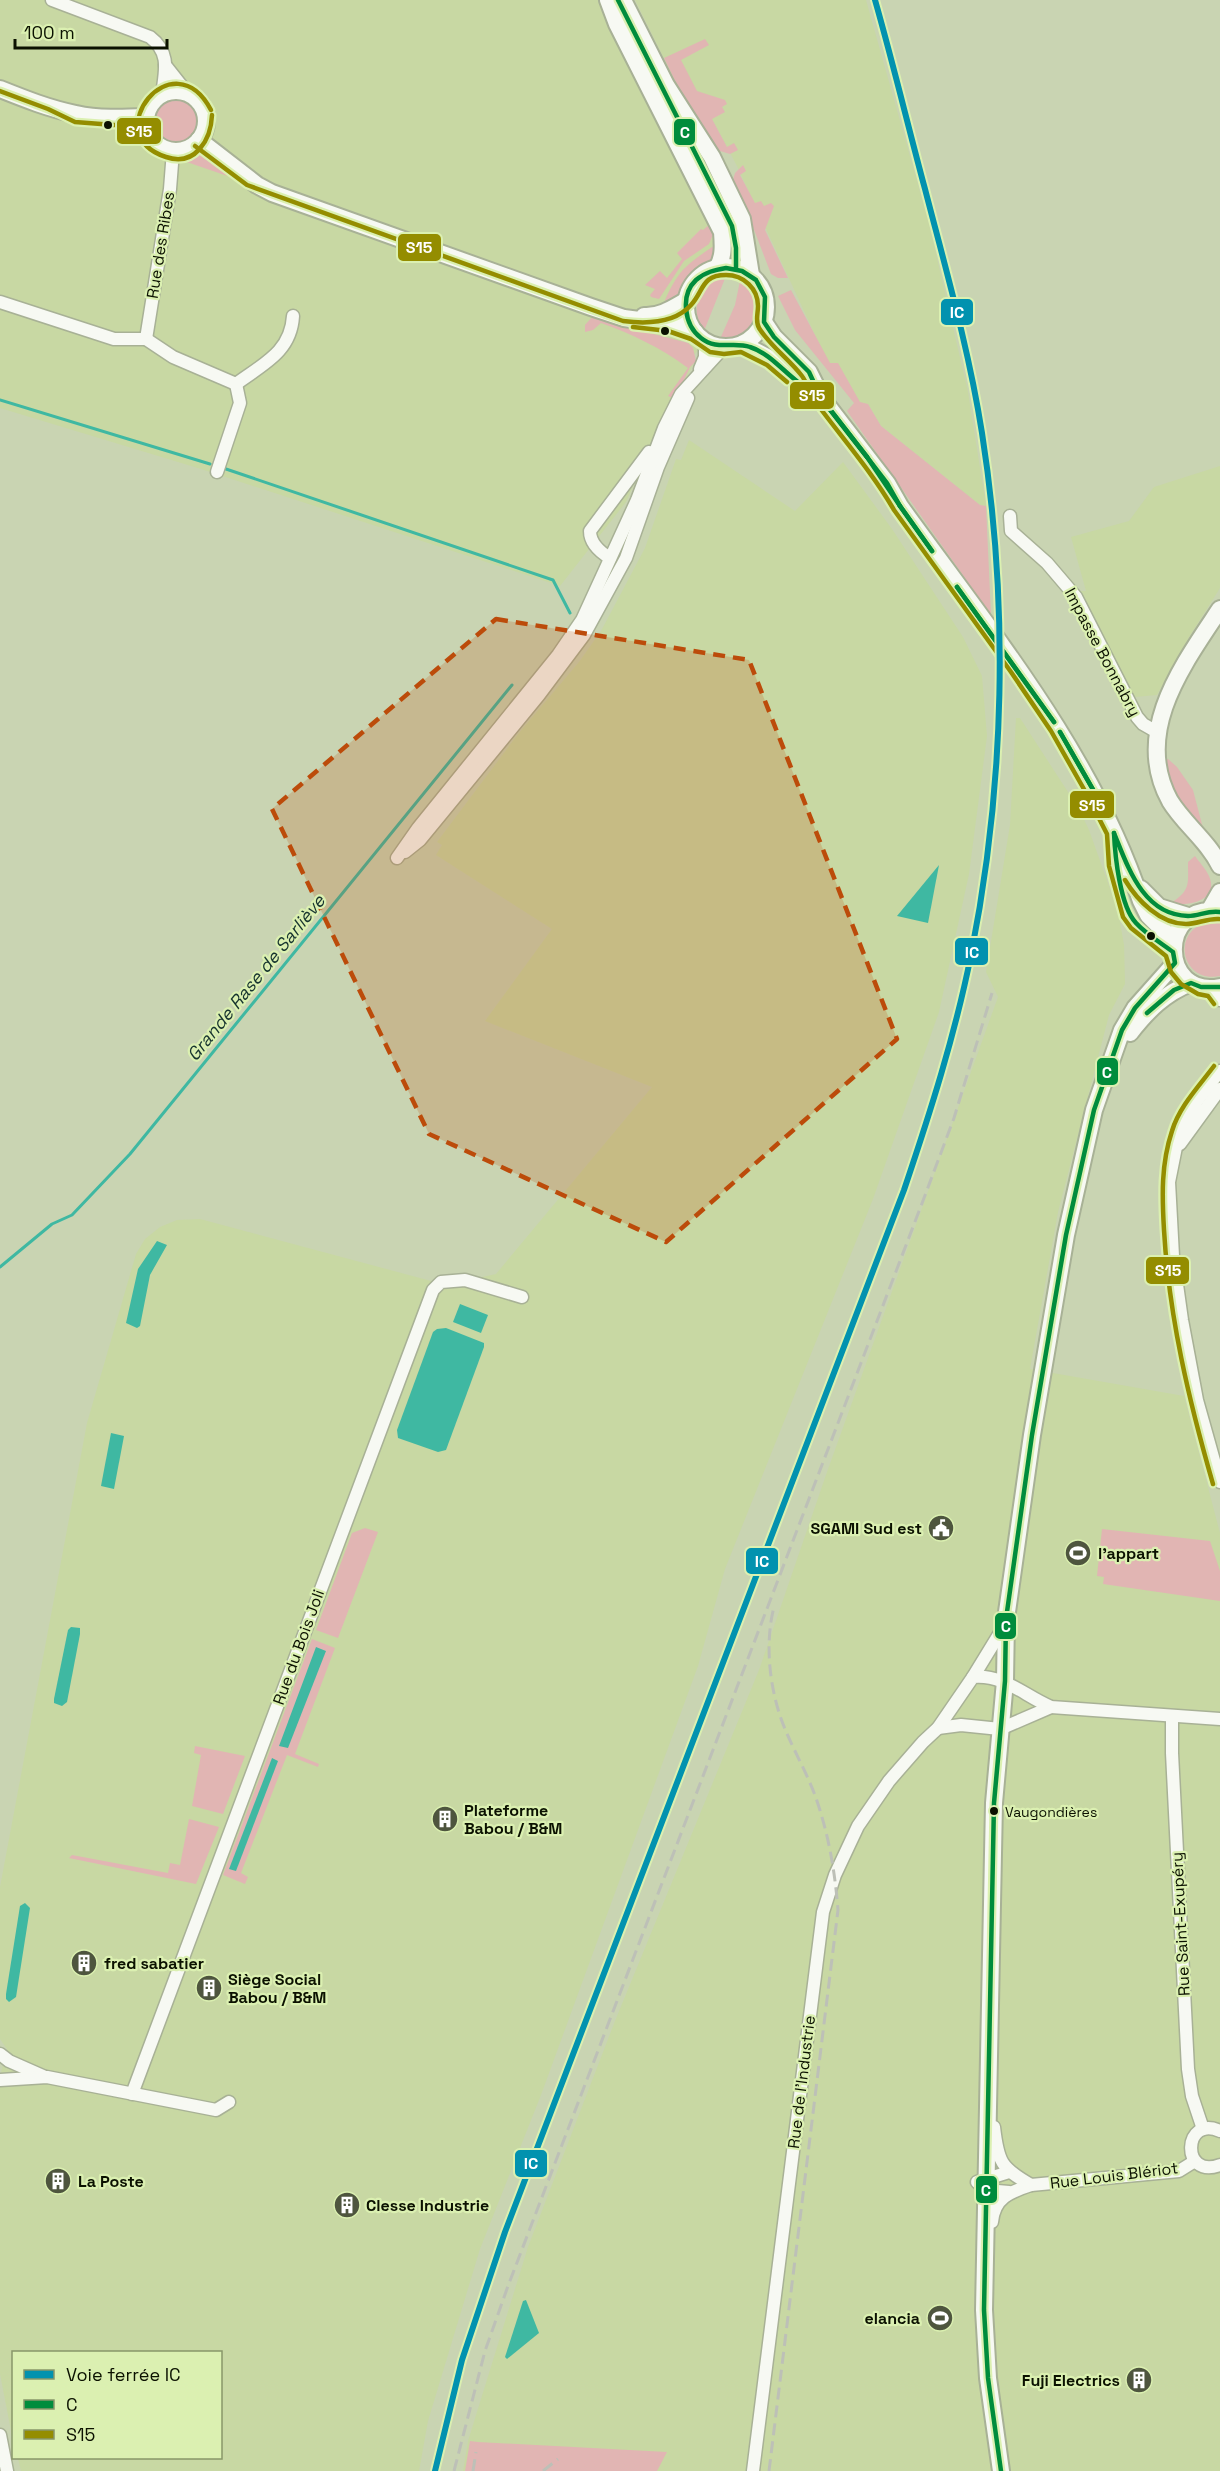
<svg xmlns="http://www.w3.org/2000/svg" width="1220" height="2471" viewBox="0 0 1220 2471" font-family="'Space Grotesk',sans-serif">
<rect width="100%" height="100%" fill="#c9d4b2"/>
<g fill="#c8d8a3">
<path d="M0,0h601l126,228 -18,42 -17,16 -11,4 -6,25 7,30 19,-7 4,3 -11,14v8l-40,76 -28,63 -66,84 -359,-117 -201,-61z"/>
<path d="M635,0h231l63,224 39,168 18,114 -6,-1 -99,-79 -13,-22 -8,-1 -31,-38 -92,-199 -25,-47 -28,-20z"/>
<path d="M689,440l106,71 48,-49 49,67 71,108 19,39 5,60 -18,138 -30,138 -66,187 -148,370 -27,97 -157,429 -61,154 -52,172 -9,50h-398l-3,-13h202v-106h-206l-1,89 -13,-67v-297l7,-28 -7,-10v-152l87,-464 49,-169 9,-15 15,-12 17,-7 23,-1 246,66 50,-11 156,-187 -167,-66 67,-92 -116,-74 6,-10 -5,-3 82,-109 60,-71 22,-31 44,-83 31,-89 5,1z"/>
<path d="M1220,466v122l-32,51 -31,56 -22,2 -56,-106h7l-15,-54 58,-16 25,-34z"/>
<path d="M1016,718h4l59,91 10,21 29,81 6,34 1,39 -16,31 -51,197 -28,157 154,27 36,137v938h-757l5,-30 60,-194 87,-226 144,-351 68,-198 171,-475 -12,-25 24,-147z"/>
</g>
<g fill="#e1b5b3">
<path d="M705,39l4,6 -28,15 16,31 28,9 2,4 -5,3 3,5 -13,7 15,28 7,-4 4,7 -8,4 -10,-3 -5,-5 -31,-47 -20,-41z"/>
<circle cx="174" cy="120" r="23"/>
<path d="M196,152l47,27 -1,2 -61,-21 8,-7z"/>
<path d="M743,165l3,6 -6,4 15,28 6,-2 3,5 7,-3 3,3 -9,24 23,48h-10l-7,-4 -23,-60 -16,-31 3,-10z"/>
<path d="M710,224l4,8 -5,12 -25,17 -25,38 -8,-2 -1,-2 5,-6 -10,-4 15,-14 7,7 15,-19 -5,-6 24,-24 2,1z"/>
<path d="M712,247l5,3 -7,13 -16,12 -13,20 -12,11 -4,-6c13,-29 21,-35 47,-53z"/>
<path d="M726,276l-22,55c-16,-23 -5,-48 22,-55z"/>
<path d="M740,281c21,10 26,42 4,55 -7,3 -16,3 -24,3l15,-34z"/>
<path d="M791,290l39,73h8l22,39 8,2 13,22 99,79 6,1 5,109 -144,-204 7,-8 -59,-73 -17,-34z"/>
<path d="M594,315l48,16 46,12 5,5 3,13 -6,6 -15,32 -7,-3 20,-28c-27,-20 -56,-34 -87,-45l-8,7 -8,2v-7z"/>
<path d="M1168,759l9,8 16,23 11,42 -30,-38 -11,-34z"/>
<path d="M1195,856c4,6 11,13 14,20 11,25 -22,31 -38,27 20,-13 17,-19 17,-41z"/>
<path d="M1209,922l11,1v53c-39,8 -50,-46 -11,-54z"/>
<path d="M365,1528l13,4 -40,106 -22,-8 36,-97z"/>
<path d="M1102,1529l108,12 10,30v30l-117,-17 1,-7 -7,-1z"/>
<path d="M312,1639l23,9 -40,106 24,10 -1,3 -31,-12 -46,118 7,4 -3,7 -22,-9z"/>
<path d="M195,1746l50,10 -22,58 -31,-8 9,-51 -7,-2z"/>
<path d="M189,1819l30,8 -23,57 -127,-26 3,-3 96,18 2,-10 10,2z"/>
<path d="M470,2441l8,1 189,10 -10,19h-192z"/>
</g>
<g fill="#3fb8a2">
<path d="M939,865l-11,58 -31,-7z"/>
<path d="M157,1241l10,4 -17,30 -10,51 -3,2 -11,-5 12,-54z"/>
<path d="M460,1304l28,11 -7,18 -28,-11z"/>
<path d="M446,1328l38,15v4l-38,103 -8,2 -40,-14 -1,-8 36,-98 4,-3z"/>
<path d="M111,1433l13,3 -10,53 -13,-3z"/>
<path d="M71,1627l9,1v6l-13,68 -5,4 -8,-3v-4l14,-69z"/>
<path d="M316,1647l10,4 -38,97 -9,-2z"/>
<path d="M272,1758l6,3 -42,110 -7,-2z"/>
<path d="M25,1903l5,5 -14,89 -7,5 -3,-3v-5l14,-88z"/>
<path d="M526,2300l13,33 -32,26 -2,-2 18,-56z"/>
</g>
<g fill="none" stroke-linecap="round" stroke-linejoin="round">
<g stroke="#3fb8a2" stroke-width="3">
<path d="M0,400l210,64"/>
<path d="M226,469l327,111 17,33"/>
<path d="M0,1267l52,-43 20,-9 58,-61 382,-469"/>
</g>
<defs>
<g id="minor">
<path d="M52,0l98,37c21,16 15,34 12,58"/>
<path d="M165,65l23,29"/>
<path d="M0,302l114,37h32l27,18 63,27"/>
<path d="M146,339l24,-150 3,-38"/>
<path d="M700,369l5,-12v-16"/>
<path d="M236,384c27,-20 55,-32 57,-68"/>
<path d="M217,472l23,-69 -4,-19"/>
<path d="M1010,516l1,15 36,32 29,34 61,120 6,7 14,8"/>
<path d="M610,558c-10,-6 -20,-15 -20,-27l59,-79"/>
<path d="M405,852l15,-12 119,-145 45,-60 42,-77 32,-91 30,-69"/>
<path d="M397,858l21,-30 140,-173 24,-35 55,-120 27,-72 17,-34 43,-47"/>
<path d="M1212,989l8,11"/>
<path d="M1220,1071l-23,30 -18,31 -10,50 4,74 9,64 15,80 23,82"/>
<path d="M1180,1144l40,-55"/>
<path d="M973,1677l30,-49"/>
<path d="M1172,1717v36l16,316 4,27 11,33"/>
<path d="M938,1728l23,-3 39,4 51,-22"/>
<path d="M0,2054l9,7 34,15"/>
<path d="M0,2080l47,-3 169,33 13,-8"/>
<path d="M132,2094l301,-804 8,-8 24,-2 57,17"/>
<path d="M994,2127c4,35 7,41 37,58"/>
<path d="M1220,2131c-37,-17 -40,49 0,34"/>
<path d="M1009,2172l-32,10 9,8 23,2"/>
<path d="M992,2222c2,-24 18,-30 39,-37l148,-14 16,-10"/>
<path d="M0,2435l7,36"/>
<path d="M753,2471l70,-559 12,-37 23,-49 31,-45 34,-39 15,-14 35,-51c31,-3 50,18 78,30l169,12"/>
</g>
<g id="major">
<path d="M608,0l9,24 105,208c1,13 2,25 -5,36"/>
<path d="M623,0l43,85 46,72 30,62 9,56"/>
<path d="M0,89c25,10 50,20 76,25 22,5 47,4 70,3"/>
<circle cx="176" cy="121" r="30"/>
<path d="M199,140l58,45 15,8 319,114 33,11 46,6 25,8"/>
<circle cx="726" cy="307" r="40"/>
<path d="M644,316c16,1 29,-8 43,-16"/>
<path d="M764,322l10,15 35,35 12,24"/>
<path d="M742,344l29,15 29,24 21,14 66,86 13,23c90,125 192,247 241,395l7,14 26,26"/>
<path d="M1220,609c-37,56 -88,123 -50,192 14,23 38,40 50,65"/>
<path d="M1141,889l18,18 32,10"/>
<path d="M1209,911l11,-19"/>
<path d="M1220,912c-62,-11 -61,87 0,75"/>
<path d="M1130,1033c17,-22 35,-40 61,-50"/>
<path d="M1001,2471l-13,-93 -4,-68 10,-507 11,-122 1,-62 26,-184 34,-200 28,-125 28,-80 13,-22 40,-45"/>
</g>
</defs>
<use href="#minor" stroke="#a8b196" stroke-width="15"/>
<use href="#major" stroke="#a8b196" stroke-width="20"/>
<use href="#minor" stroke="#f7f9f3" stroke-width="12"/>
<use href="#major" stroke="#f7f9f3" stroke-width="16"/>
<g stroke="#bdc0b7" stroke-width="3" stroke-dasharray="12 6" stroke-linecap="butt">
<path d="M454,2471l31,-120 23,-65 413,-1080 33,-88 38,-125"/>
<path d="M473,2471l3,-19"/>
<path d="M543,2471l15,-12"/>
<path d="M769,2471l69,-561c-3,-38 -9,-73 -21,-109 -8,-24 -22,-48 -32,-72 -15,-36 -21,-84 -11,-122"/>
</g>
<defs>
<g id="bus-1">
<path d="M618,0l114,226 4,22v20"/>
<path d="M726,268l16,3 14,9 9,17 -1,25 10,15 35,35 12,26c-7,-6 -15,-10 -23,-16 -16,-12 -29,-29 -48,-35 -17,-6 -33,4 -49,-9 -17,-13 -21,-43 -5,-58 9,-8 19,-10 30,-12z"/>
<path d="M821,398l46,59"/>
<path d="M821,398l46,59"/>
<path d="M867,457l20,26 13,23"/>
<path d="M867,457l33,49"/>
<path d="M900,506l32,45"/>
<path d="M900,506l32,45"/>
<path d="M957,587l97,135"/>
<path d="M957,587l97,135"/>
<path d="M1060,732l39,68"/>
<path d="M1060,732l39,68"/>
<path d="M1114,833c14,34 29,82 74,83 11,0 20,-6 32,-4"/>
<path d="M1147,1013l27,-23 17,-7 10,4h19"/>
<path d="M1001,2471l-13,-93 -4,-68 10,-507 11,-122 1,-62 26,-184 34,-200 28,-125 28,-80 13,-22 40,-45 -2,-11c-12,-9 -27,-18 -37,-29 -16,-17 -21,-67 -22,-90"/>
</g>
<g id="bus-2">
<path d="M0,91l48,18 27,13 39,3 32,-1"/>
<path d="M211,110c-38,-72 -114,25 -45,47 29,10 45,-17 46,-42"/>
<path d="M195,146l52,39 376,136c23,3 51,3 68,-16 13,-14 10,-30 35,-30 18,0 32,14 32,31 0,8 -3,15 1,22 12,19 30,31 43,48 6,8 8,19 15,28 26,35 55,68 77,106l117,162 40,59 34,60 22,43 2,32 14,51 8,11 35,28 5,16 10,12 17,10 10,2 6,8"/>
<path d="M633,327l35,4 23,8 19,13 14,2 17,-2 26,13 20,17"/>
<path d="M1125,880c12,20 35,44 61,44 11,0 22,-6 33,-5"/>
<path d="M1213,1484c-24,-83 -44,-167 -49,-254 -2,-34 -3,-66 8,-99 7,-24 27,-45 42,-65"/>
</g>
</defs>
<use href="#bus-1" stroke="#dbf0b1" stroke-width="9"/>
<use href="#bus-2" stroke="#dbf0b1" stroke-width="9"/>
<use href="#bus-1" stroke="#008c3c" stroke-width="4.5"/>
<use href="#bus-2" stroke="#948d00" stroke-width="4.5"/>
<defs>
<path id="rail-1" d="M435,2471l27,-111 43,-128 399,-1042c26,-77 51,-155 67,-235 34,-171 38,-350 11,-522 -13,-83 -36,-163 -57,-244 -17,-63 -32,-126 -50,-189"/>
</defs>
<use href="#rail-1" stroke="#dbf0b1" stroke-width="10"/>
<use href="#rail-1" stroke="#0292af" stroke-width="6"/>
</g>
<path fill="#bc4b0a" fill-opacity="0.2" stroke="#bc4b0a" stroke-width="4.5" stroke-dasharray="12 8" stroke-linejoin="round" d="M496,619l253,41 148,379 -231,203 -237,-108 -157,-325z"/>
<defs>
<symbol id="civic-disc" viewBox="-11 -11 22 22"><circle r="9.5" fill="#4e553e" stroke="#dbf0b1"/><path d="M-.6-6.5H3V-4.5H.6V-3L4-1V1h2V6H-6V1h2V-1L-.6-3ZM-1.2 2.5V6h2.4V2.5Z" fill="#fff"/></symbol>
<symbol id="stadium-disc" viewBox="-11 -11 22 22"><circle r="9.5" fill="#4e553e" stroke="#dbf0b1"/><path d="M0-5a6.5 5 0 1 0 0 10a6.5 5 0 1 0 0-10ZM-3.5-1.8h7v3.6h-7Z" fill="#fff"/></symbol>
<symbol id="building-disc" viewBox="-11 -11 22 22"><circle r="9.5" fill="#4e553e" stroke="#dbf0b1"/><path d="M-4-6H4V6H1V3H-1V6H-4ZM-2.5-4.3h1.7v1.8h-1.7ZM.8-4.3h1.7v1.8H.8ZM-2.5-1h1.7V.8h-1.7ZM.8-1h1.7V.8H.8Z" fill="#fff"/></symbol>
</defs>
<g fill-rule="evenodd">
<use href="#civic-disc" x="926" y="1513" width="30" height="30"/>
<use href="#stadium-disc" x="1063" y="1538" width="30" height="30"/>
<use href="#building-disc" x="430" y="1804" width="30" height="30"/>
<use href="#building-disc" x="69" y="1948" width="30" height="30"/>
<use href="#building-disc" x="194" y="1973" width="30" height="30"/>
<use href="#building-disc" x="43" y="2166" width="30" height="30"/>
<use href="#building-disc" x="332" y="2190" width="30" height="30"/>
<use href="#stadium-disc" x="925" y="2303" width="30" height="30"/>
<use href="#building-disc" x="1124" y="2365" width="30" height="30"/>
</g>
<g fill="#0b1100" stroke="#dbf0b1" stroke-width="2">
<circle cx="108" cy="125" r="5"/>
<circle cx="665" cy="331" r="5"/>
<circle cx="1151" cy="936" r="5"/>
<circle cx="994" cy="1811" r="5"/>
</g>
<g text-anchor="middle" stroke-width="4.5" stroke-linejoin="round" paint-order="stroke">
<g font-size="14" fill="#0b1100" stroke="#dbf0b1" text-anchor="start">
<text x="1005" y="1817">Vaugondières</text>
</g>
<g font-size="16" fill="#0b1100" stroke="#dbf0b1">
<text transform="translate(160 245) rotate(-81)" y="6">Rue des Ribes</text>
<text transform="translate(1103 652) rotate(62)" y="6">Impasse Bonnabry</text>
<text transform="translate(298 1647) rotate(-70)" y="6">Rue du Bois Joli</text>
<text transform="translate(1180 1924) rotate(-93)" y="6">Rue Saint-Exupéry</text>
<text transform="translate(801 2082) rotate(-83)" y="6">Rue de l'Industrie</text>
<text transform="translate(1114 2175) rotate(-7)" y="6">Rue Louis Blériot</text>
</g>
<g font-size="16" font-weight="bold" fill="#0b1100" stroke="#dbf0b1" text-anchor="start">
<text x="922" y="1534" text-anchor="end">SGAMI Sud est</text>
<text x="1098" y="1559">l'appart</text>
<text x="464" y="1816">Plateforme<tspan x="464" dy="18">Babou / B&amp;M</tspan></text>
<text x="104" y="1969">fred sabatier</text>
<text x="228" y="1985">Siège Social<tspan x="228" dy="18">Babou / B&amp;M</tspan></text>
<text x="78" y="2187">La Poste</text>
<text x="366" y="2211">Clesse Industrie</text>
<text x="920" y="2324" text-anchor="end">elancia</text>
<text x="1120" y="2386" text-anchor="end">Fuji Electrics</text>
</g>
<g font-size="18" font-style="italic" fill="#17342f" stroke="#dbf0b1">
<text transform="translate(256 978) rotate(-51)" y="6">Grande Rase de Sarliève</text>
</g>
</g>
<g stroke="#dbf0b1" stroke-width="2">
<rect x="116" y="117" width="46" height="28" rx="6" fill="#948d00"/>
<rect x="673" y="118" width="23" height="28" rx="6" fill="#008c3c"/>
<rect x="397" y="233" width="45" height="29" rx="6" fill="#948d00"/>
<rect x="940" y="298" width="34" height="28" rx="6" fill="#0292af"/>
<rect x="789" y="381" width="46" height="29" rx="6" fill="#948d00"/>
<rect x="1069" y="790" width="46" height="29" rx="6" fill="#948d00"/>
<rect x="954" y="937" width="35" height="29" rx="6" fill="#0292af"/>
<rect x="1096" y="1057" width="23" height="29" rx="6" fill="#008c3c"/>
<rect x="1145" y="1256" width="45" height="29" rx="6" fill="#948d00"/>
<rect x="745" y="1547" width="34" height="28" rx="6" fill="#0292af"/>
<rect x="994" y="1612" width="23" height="28" rx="6" fill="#008c3c"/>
<rect x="514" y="2149" width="34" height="29" rx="6" fill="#0292af"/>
<rect x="975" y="2175" width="23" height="29" rx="6" fill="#008c3c"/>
</g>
<g font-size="16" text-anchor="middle" font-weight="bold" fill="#fff">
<text x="139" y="137">S15</text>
<text x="685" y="138">C</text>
<text x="419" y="253">S15</text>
<text x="957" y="318">IC</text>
<text x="812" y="401">S15</text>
<text x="1092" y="811">S15</text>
<text x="972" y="958">IC</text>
<text x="1107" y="1078">C</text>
<text x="1168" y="1276">S15</text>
<text x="762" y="1567">IC</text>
<text x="1006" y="1632">C</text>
<text x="531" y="2169">IC</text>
<text x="986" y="2196">C</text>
</g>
<rect x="12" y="2351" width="210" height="108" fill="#dbf0b1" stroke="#88976a" stroke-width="1.5"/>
<rect x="24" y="2370" width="30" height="9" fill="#0292af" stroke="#88976a" stroke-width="1.5"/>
<text x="66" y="2381" font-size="18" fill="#0b1100">Voie ferrée IC</text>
<rect x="24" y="2400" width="30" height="9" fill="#008c3c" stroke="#88976a" stroke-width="1.5"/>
<text x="66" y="2411" font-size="18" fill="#0b1100">C</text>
<rect x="24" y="2430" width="30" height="9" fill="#948d00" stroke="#88976a" stroke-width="1.5"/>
<text x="66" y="2441" font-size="18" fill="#0b1100">S15</text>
<path d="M15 39v9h152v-9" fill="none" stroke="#0b1100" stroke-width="3"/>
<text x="24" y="39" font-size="18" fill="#0b1100" stroke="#dbf0b1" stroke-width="4.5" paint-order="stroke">100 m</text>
</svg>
